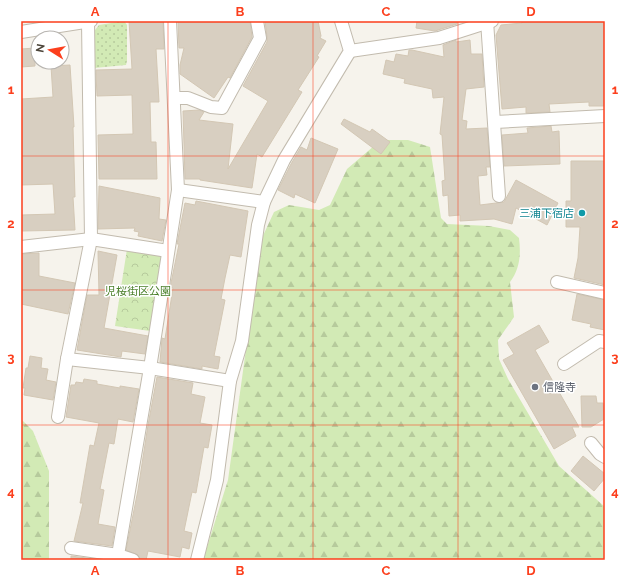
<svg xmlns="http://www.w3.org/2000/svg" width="626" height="581" viewBox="0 0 626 581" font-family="Raleway,'Noto Sans JP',sans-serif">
<defs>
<pattern id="grass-dots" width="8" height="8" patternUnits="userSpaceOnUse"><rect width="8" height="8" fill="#d2eab5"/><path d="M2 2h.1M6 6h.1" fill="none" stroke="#b6ca9c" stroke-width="1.8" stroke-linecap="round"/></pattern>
<pattern id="forest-firs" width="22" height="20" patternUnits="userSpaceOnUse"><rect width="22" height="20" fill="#d2eab5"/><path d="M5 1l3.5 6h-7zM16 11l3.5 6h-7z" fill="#b6ca9c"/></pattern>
<pattern id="park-crowns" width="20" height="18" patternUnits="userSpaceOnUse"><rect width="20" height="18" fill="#d2eab5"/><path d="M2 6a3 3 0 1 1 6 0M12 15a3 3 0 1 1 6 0" fill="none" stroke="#b6ca9c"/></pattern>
</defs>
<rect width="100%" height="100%" fill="#f6f3ec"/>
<path fill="url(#grass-dots)" d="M124,21l3,4v36l-1,4 -32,3 1,-38 4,-5z"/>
<g fill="url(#forest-firs)">
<path d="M381,140h27l22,7 11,71 6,6 42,2 21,4 9,8c2,16 1,31 -9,44l4,35 -16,23 1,19 9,20 51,87 46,41v53h-402l25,-80 33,-240 13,-28 15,-7 30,5 11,-5 17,-36z"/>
<path d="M21,419l12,12 16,40v89h-28z"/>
</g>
<path fill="url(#park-crowns)" d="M127,249l35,6 -12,76 -35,-5z"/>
<g fill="#d8cfc1" stroke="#d3c7b4">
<path d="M129,21h34l1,28h-8l3,53h-9l1,40h5l1,37h-58l-1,-44 35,-1 -1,-39 -35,1 -1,-22v-4l36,-1z"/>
<path d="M178,21h72l2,16 -22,41 -2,-1 -14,21 -34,-24v-9l4,-17h-5z"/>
<path d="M265,21h53l3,15 -1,2 6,3 -9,15 2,1 -21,33 4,2 -40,65 -5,-3 -5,34 -52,-8v-1h-15l-2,-68 16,-1 5,2 -5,8 34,4 -5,45 40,-68 -25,-15 24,-44v-5z"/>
<path d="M417,21h40v3l-22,7 -19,-3z"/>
<path d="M522,21h83v85h-16v-4l-40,2 1,8 -24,1v-6l-24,2 -6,-74 5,-10 21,-2z"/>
<path d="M456,40v2l14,-2 1,14h11l2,33 -18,2 -4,31 5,1 -1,8 21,-1 3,39h-4l1,8 -9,1 2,29 24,-3 12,-22 42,23 -11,22 -31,-17 -4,16 -18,-5 -34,2v-6l-11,1 -1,-21 -5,1 -1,-15 3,-1 -3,-45 -2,-1 4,-37 -11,1 -1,-9 -28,-6 1,-4 -22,-5 3,-14 8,2 2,-8 12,2 1,-6h3l32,7 -1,-12z"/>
<path d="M35,48v18l-14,1v-18z"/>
<path d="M70,65l4,62h-1l2,70h-2l2,33 -54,1v-16l34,-1 -2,-30 -32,1v-86l32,-2 -2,-31z"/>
<path d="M344,119l26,13 2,-3 18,13 -9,12 -40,-30z"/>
<path d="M551,126l1,6 7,-1 1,33 -56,2 -2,-31 26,-2 -1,-5z"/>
<path d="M311,138l27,11 -23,54 -20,-9 -1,4 -16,-8 13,-26 10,-17 6,3z"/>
<path d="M571,161h34v124l-31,-7 4,-20 2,-31h-14v-26h5z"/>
<path d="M99,186l61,12 -1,21 7,1 -4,21 -24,-5 1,-4 -5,-1 1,-3 -37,1z"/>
<path d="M196,201l52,10 -7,46 -11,-2 -5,23 -4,21 4,1 -11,56 6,1 -2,12 -16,-3v3l-42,-7 2,-24 3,1 8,-51h-3l9,-44h-2l8,-41 10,2z"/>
<path d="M98,251l19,4 -13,73 44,8 -3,18 -23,-3 -1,6 -44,-7 10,-55h12z"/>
<path d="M39,253v23l36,7 -7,31 -47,-10v-50z"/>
<path d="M577,294l28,6v30l-15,-3 1,-3 -19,-4z"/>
<path d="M539,325l10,17 -14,8 44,77h-7l4,9 -22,13 -51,-89 11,-6 -7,-11z"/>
<path d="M30,356l12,2 -1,10 7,1 -2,11 10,2 -3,18 -29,-5 1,-7h-2l3,-20h2z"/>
<path d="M157,377l36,6 -2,11 14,3 -5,26 12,2 -4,23 -4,-1 -8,46 -4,-1 -8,39 8,2 -3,16 -7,-2 -2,10 -32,-6 -2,9h-6l-2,-5 -12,-5 12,-60 10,-65z"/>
<path d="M84,379l13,2v3l23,4v-2l19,3 -6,33 -15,-3 -4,25 -5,-1 -9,46 4,1 -6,34 17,3 -3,19 -38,-5 9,-38h-3l10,-58 4,1 5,-23 -33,-6 5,-32h4l1,-3 7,1z"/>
<path d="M581,396h15l1,7h6l1,16 -13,8h-9z"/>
<path d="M583,456l22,18v4l-11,13 -23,-20z"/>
<path d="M71,556l30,4h-30z"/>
</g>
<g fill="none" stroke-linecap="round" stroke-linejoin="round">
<defs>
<g id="street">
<path d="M487,21l12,175"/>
<path d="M21,32l70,-11"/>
<path d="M350,51l89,-13 53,-17"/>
<path d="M175,98h13l23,9 11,1 38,-70 -3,-17"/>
<path d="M495,122l110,-6"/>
<path d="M178,190l86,12"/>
<path d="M21,247l70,-8 77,12"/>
<path d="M557,282l48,11"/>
<path d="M67,359l83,9 80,13"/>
<path d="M564,364l35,-23 6,1"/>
<path d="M58,417l9,-58 24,-120 -3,-217"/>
<path d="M591,443l9,11 5,3"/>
<path d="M71,548l47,7"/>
<path d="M133,560l-15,-5 32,-187 28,-178 -8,-169"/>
<path d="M197,560l20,-80 13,-99 12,-40 16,-116 6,-23 20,-42 66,-109 -9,-30"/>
</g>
</defs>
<use href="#street" stroke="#c2bbae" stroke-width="14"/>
<use href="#street" stroke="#fff" stroke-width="12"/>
</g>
<path fill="none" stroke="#fc3f1d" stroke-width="1" stroke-opacity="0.55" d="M168,21v539M313,21v539M458,21v539M21,156h584M21,290h584M21,425h584"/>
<circle fill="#0f9aa8" stroke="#fff" stroke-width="1.5" cx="582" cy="213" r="4"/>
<circle fill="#6b7280" stroke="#fff" stroke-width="1.5" cx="535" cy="387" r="4"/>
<g text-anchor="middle" stroke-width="3" stroke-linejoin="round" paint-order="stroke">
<g font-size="11" fill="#0d838f" stroke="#fff" text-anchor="end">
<text x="574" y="217">三浦下宿店</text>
</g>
<g font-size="11" fill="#4a7f2a" stroke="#fff">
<text x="138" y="295">児桜街区公園</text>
</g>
<g font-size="11" fill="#5b616d" stroke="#fff" text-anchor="start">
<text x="543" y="391">信隆寺</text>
</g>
</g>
<rect width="626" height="581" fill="none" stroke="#ffffff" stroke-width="44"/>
<g transform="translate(50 50) rotate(281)"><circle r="19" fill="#ffffff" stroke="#b7b4b0"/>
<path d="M0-3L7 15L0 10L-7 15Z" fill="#fc3f1d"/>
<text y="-6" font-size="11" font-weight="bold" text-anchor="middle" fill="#4b4439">N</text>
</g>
<rect x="22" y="22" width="582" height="537" fill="none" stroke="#fc3f1d" stroke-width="1.5"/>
<g font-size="13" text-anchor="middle" font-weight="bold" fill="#fc3f1d">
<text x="95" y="16">A</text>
<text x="240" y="16">B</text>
<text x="386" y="16">C</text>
<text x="531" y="16">D</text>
<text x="11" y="94">1</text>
<text x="615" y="94">1</text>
<text x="11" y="228">2</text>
<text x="615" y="228">2</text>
<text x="11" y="362">3</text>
<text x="615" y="362">3</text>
<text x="11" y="496">4</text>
<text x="615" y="496">4</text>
<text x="95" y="575">A</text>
<text x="240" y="575">B</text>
<text x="386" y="575">C</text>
<text x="531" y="575">D</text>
</g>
</svg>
